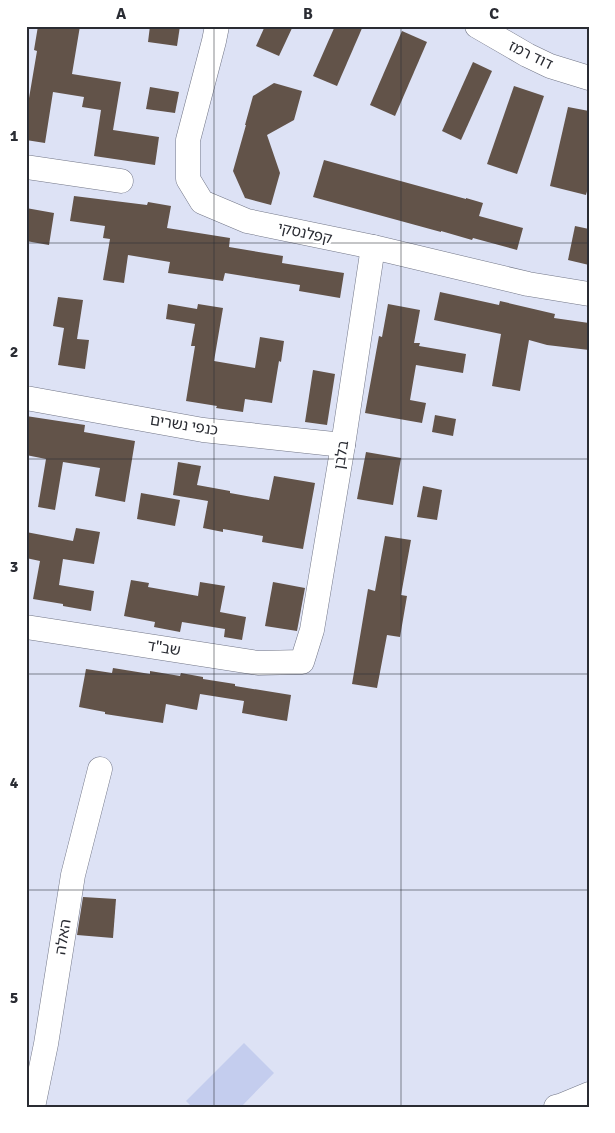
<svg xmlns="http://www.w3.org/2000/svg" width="615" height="1133" viewBox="0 0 615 1133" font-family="Signika,'Noto Sans Hebrew',sans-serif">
<rect width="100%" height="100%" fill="#dde2f5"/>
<path fill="#c4cdee" d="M244,1043l30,30 -33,34h-49l-6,-6z"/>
<g fill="#625349">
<path d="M38,26h42l-8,48 49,8 -8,48 46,7 -4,28 -61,-9 7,-46 -19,-3 2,-10 -31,-5 -8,51 -19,-3v-36h2l9,-53 -3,-1z"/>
<path d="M150,26h30l-3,20 -29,-4z"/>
<path d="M265,26h28l-14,30 -23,-10z"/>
<path d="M335,26h28l-26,60 -24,-10z"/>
<path d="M402,31l25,11 -32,74 -25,-11z"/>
<path d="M473,62l19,9 -31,69 -19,-9z"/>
<path d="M274,83l28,8 -8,29 -27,15 13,38 -9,32 -26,-7 -12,-27 13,-46h-1l8,-29z"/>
<path d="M514,86l30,10 -27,78 -30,-10z"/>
<path d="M150,87l29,5 -4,21 -29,-4z"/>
<path d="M568,107l21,4v73l-3,11 -36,-9z"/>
<path d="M324,160l142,39v-1l17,5 -4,13 44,12 -6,22 -44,-12 -1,2 -31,-9v1l-128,-35z"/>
<path d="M74,196l73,9 1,-3 23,4 -4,22 63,10 -1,9 54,9 -1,7 62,10 -4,25 -41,-7 1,-6 -75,-12 -2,8 -55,-8 2,-11 -42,-7 -4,28 -21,-3 7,-41 -7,-1 2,-12 -35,-5z"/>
<path d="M26,208l28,5 -5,32 -23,-4z"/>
<path d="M575,226l14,3v36l-21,-5z"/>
<path d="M440,292l59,13 1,-4 55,13 -1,4 35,5v27l-42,-5 -18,-5 -9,51 -28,-5 9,-52 -67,-14z"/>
<path d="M58,297l25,3 -6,39 12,1 -4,29 -27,-4 6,-37 -11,-2z"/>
<path d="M168,304l29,5 1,-5 25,4 -9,53 41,7 5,-31 24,4 -3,21 -2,-1 -7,42 -27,-4 -2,13 -27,-4 1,-2 -31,-5 9,-55h-4l4,-22 -29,-5z"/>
<path d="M388,304l32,6 -6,33h6l-1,3 47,8 -3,19 -47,-8 -6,35 16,3 -4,20 -57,-10 14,-77 3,1z"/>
<path d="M313,370l22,4 -8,51 -22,-3z"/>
<path d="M435,415l21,4 -3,17 -21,-4z"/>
<path d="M26,416l59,9 -1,7 51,9 -10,61 -30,-6 5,-28 -37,-6 -8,48 -17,-3 8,-48 -20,-4z"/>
<path d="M366,452l35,6 -8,47 -36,-6z"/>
<path d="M178,462l23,4 -4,19 33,6v2l39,7 5,-24 41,7 -12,66 -41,-7 1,-6 -40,-7v3l-20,-4 5,-27 -35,-6z"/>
<path d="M423,486l19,4 -5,30 -20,-3z"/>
<path d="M141,493l39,7 -5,26 -38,-7z"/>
<path d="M76,528l24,4 -6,32 -31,-5 -4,26 35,6 -3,20 -28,-5v-2l-30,-5 7,-38 -14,-3v-26l47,9z"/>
<path d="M385,536l26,4 -10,55 6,1 -7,41 -13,-2 -10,53 -25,-4 16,-95 7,2z"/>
<path d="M131,580l18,3 -1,4 50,9 2,-14 25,4 -5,26 26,5 -4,23 -18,-3 1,-8 -43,-7 -2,10 -26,-5 1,-5 -31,-6z"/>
<path d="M273,582l32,6 -8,43 -32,-5z"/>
<path d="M113,668l37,6v-3l30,5 1,-3 22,4v2l32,5v2l56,9 -4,26 -45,-8 2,-12 -44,-7 -3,16 -31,-6 -3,19 -58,-9v-2l-26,-5 7,-38 26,4z"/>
<path d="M83,897l33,2 -3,39 -36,-3z"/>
</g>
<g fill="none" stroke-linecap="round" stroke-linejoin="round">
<defs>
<g id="minor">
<path d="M217,26l-3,15 -26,99v39l14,23 45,19 126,26 155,37 61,10"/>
<path d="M477,26l50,29 23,11 39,12"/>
<path d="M26,167l95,14"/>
<path d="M26,398l177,32 140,15"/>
<path d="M26,627l232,36 44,-1 10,-32 31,-185 30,-198"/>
<path d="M33,1107l13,-63 27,-169 27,-106"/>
<path d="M556,1107l4,-1 29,-12"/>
</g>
</defs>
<use href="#minor" stroke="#727687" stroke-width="25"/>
<use href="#minor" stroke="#fff" stroke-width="24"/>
</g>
<path fill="none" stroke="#2a2c33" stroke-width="1" stroke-opacity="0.55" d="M214,26v1081M401,26v1081M26,243h563M26,459h563M26,674h563M26,890h563"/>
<g text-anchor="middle" stroke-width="5" stroke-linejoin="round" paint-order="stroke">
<g font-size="15" fill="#2a2c33" stroke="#fff">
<text transform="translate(531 55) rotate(26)" y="5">דוד רמז</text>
<text transform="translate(305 233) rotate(12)" y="5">קפלנסקי</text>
<text transform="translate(184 425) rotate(9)" y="5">כנפי נשרים</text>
<text transform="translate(341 455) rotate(-81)" y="5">בלבן</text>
<text transform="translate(164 648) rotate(9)" y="5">שב''ד</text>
<text transform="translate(63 937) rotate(-81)" y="5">האלה</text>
</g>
</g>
<rect width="615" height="1133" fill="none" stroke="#ffffff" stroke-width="55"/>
<rect x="28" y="28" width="560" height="1078" fill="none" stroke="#2a2c33" stroke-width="2"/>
<g font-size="16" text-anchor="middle" font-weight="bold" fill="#2a2c33">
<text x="121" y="19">A</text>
<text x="308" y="19">B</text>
<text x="494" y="19">C</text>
<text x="14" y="141">1</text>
<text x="14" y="357">2</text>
<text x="14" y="572">3</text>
<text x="14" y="788">4</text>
<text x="14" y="1003">5</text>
</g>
</svg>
